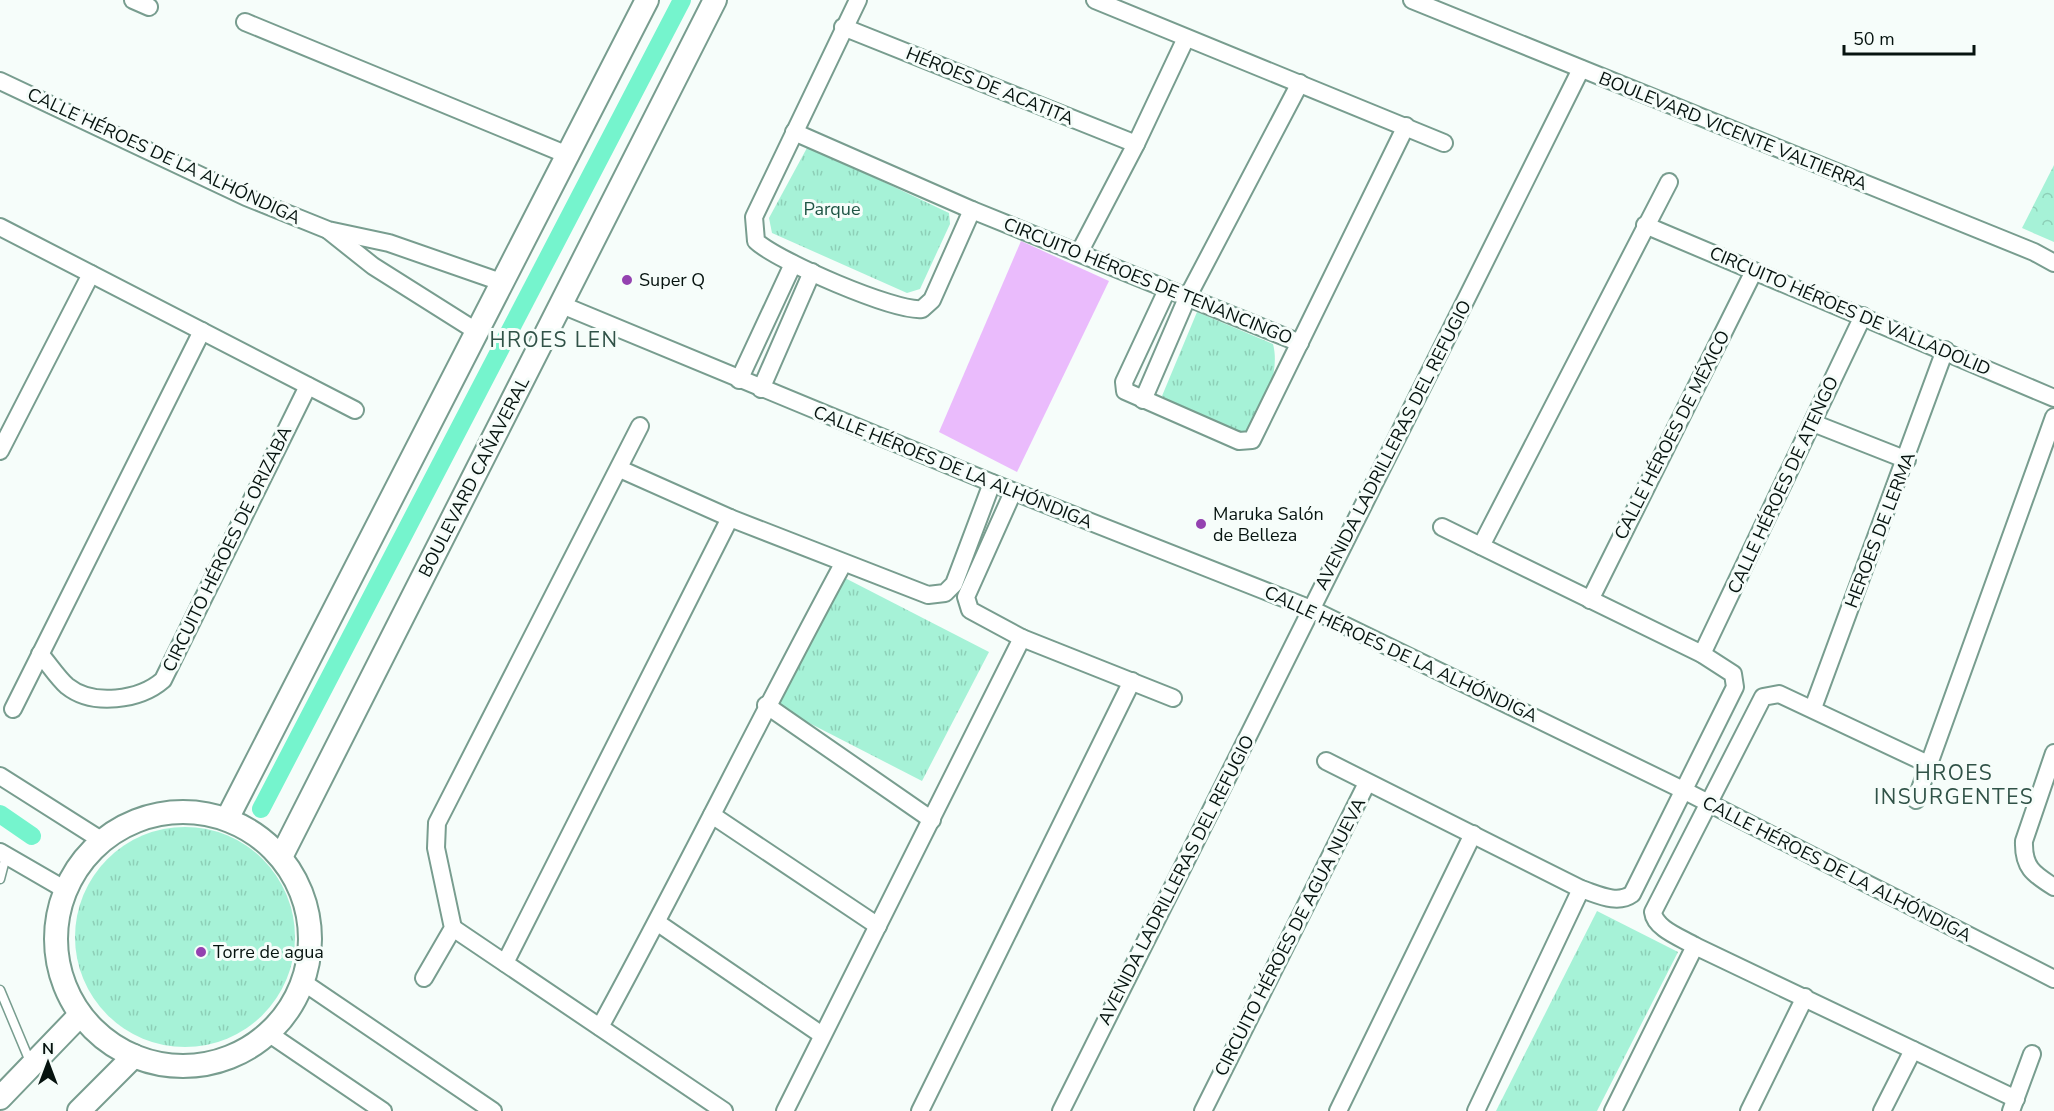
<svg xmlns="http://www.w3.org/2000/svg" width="2054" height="1111" viewBox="0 0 2054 1111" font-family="'Nunito Sans',sans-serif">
<defs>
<pattern id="grass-tufts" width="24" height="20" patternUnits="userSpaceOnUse" patternTransform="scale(1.5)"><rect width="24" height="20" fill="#a6f2d7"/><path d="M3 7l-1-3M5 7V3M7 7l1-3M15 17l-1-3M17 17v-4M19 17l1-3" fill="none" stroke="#8dcfb7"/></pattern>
<pattern id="forest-crowns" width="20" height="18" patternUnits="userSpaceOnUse" patternTransform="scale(1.5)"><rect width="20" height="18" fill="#a6f2d7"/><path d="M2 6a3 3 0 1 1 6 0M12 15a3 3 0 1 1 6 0" fill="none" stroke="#8dcfb7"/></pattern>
</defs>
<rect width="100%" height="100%" fill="#f6fdfa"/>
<g fill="url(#grass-tufts)">
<path d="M808,146l141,67 1,11 -30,65 -13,4 -135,-60 -3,-15z"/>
<path d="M1197,312l76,32c8,30 -11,68 -30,92l-68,-29 -13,-11z"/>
<path d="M845,578l144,74 -67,129 -144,-74z"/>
<circle cx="185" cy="937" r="110"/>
<path d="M1597,911l81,41 -81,159h-101z"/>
</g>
<path fill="url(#forest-crowns)" d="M2054,165v77l-32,-14z"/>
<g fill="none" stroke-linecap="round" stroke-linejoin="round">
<g stroke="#75f4cd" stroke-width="18">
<path d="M261,809l421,-809"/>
<path d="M0,814l32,22"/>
</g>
</g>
<path fill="#eabbfc" d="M1021,241l88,40 -92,191 -78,-40z"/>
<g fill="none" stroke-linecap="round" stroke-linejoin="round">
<defs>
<g id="lane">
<path d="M0,879l6,-23"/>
<path d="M0,990l31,74"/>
</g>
<g id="street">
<path d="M133,0l16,7"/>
<path d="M858,0l-104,217 2,24c21,20 139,71 166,68l10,-9 40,-90"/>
<path d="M1095,0l349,143"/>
<path d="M1412,0l622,252 20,11"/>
<path d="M245,22l325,134"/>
<path d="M843,27l293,117"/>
<path d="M0,81l246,116 82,33 61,13 112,39"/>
<path d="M794,132l178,78 328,133"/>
<path d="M1645,225l409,173"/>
<path d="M0,227l355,183"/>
<path d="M329,231l44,35 103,65"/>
<path d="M1079,253l57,-109 50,-106"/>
<path d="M1167,290l-43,92 1,9 114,50 13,-1 154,-314"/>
<path d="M562,305l430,178 319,126 372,181 371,189"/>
<path d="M739,380l54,-116"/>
<path d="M761,389l51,-117"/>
<path d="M1143,400l44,-102 113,-215"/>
<path d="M1813,423l94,37"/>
<path d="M0,451l91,-177"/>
<path d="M620,469l110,49 198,77 17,-2 9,-9 38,-101"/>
<path d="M1013,492l-47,105 4,13 52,28 151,60"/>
<path d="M1481,546l188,-364"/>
<path d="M1590,600l164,-329"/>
<path d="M40,654c9,10 17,23 27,32 26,21 73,14 96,-6l145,-294"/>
<path d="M1702,654l161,-338"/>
<path d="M766,705l166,115"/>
<path d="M1813,708l132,-358"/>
<path d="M13,709l189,-378"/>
<path d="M2054,753l-30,88c-1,26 9,33 30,46"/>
<path d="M1326,761l255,128c16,5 36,16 51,5l103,-207 -2,-13 -31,-20 -260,-127"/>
<path d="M1928,764l-149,-70 -16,3 -110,215c2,17 29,26 42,34l321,153"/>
<path d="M0,776l101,64"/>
<path d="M1916,800l138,-383"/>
<path d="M712,815l166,111"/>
<path d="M0,852l64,37"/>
<path d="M658,923l164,112"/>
<path d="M453,928l271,183"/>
<path d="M505,963l225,-445"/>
<path d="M424,978l29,-50 -17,-80 1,-25 203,-397"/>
<path d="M303,982l190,129"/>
<path d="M600,1027c84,-153 160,-310 243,-463"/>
<path d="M268,1033l115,78"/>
<path d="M785,1111l237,-473"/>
<path d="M920,1111l212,-430"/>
<path d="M1061,1111l520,-1042"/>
<path d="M1203,1111l164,-328"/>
<path d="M1338,1111l135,-277"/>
<path d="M1476,1111l105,-222"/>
<path d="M1613,1111l82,-165"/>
<path d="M1749,1111l56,-114"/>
<path d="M1882,1111l31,-61"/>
<path d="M2011,1111l21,-57"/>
</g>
<g id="secondary">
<circle cx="183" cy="939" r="127"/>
<path d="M227,819l420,-819"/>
<path d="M281,857l434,-857"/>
<path d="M0,1098l80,-83"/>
<path d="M79,1111l55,-55"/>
</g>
</defs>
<use href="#lane" stroke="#789d8f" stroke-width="11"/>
<use href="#street" stroke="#789d8f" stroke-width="20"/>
<use href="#secondary" stroke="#789d8f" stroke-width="26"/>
<use href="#lane" stroke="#fff" stroke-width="8"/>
<use href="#street" stroke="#fff" stroke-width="16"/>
<use href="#secondary" stroke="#fff" stroke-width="22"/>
</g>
<g fill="#9442b0" stroke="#f6fdfa" stroke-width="2">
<circle cx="627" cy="280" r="6"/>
<circle cx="1201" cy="524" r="6"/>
<circle cx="201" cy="952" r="6"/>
</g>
<g text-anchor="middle" stroke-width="6" stroke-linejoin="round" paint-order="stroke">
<g font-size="18" fill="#06130f" stroke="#f6fdfa">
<text transform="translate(990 86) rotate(22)" y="6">HÉROES DE ACATITA</text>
<text transform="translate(1733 131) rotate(22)" y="6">BOULEVARD VICENTE VALTIERRA</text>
<text transform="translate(164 156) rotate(25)" y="6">CALLE HÉROES DE LA ALHÓNDIGA</text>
<text transform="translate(1148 281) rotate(22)" y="6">CIRCUITO HÉROES DE TENANCINGO</text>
<text transform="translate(1850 311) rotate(23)" y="6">CIRCUITO HÉROES DE VALLADOLID</text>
<text transform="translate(1672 435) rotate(-63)" y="6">CALLE HÉROES DE MÉXICO</text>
<text transform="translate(1393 445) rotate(-63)" y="6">AVENIDA LADRILLERAS DEL REFUGIO</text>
<text transform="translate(953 467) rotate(22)" y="6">CALLE HÉROES DE LA ALHÓNDIGA</text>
<text transform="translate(474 477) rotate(-63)" y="6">BOULEVARD CAÑAVERAL</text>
<text transform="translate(1783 485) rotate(-65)" y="6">CALLE HÉROES DE ATENGO</text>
<text transform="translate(1880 530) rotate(-69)" y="6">HEROES DE LERMA</text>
<text transform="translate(227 549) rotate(-64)" y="6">CIRCUITO HÉROES DE ORIZABA</text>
<text transform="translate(1401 654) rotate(25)" y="6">CALLE HÉROES DE LA ALHÓNDIGA</text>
<text transform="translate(1837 869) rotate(27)" y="6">CALLE HÉROES DE LA ALHÓNDIGA</text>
<text transform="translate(1176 880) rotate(-63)" y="6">AVENIDA LADRILLERAS DEL REFUGIO</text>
<text transform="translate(1290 937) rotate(-63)" y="6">CIRCUITO HÉROES DE AGUA NUEVA</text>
</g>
<g font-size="18" fill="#1e5444" stroke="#f6fdfa">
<text x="832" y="215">Parque</text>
</g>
<g font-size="18" fill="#06130f" stroke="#f6fdfa" text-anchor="start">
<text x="639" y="286">Super Q</text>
<text x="1213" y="520">Maruka Salón<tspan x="1213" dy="21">de Belleza</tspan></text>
<text x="213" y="958">Torre de agua</text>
</g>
<g font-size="21" letter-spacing="1.5" fill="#305247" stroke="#f6fdfa">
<text x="554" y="347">HROES LEN</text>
<text x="1954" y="780">HROES<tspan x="1954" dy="24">INSURGENTES</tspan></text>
</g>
</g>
<g transform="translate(48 1063)" stroke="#f6fdfa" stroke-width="4.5" paint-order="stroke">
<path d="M0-4.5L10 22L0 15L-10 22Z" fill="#06130f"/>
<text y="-9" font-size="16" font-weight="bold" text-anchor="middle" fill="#06130f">N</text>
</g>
<path d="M1844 45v9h130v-9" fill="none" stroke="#06130f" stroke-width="3"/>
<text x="1853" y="45" font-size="18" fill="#06130f" stroke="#f6fdfa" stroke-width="4.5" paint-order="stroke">50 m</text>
</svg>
